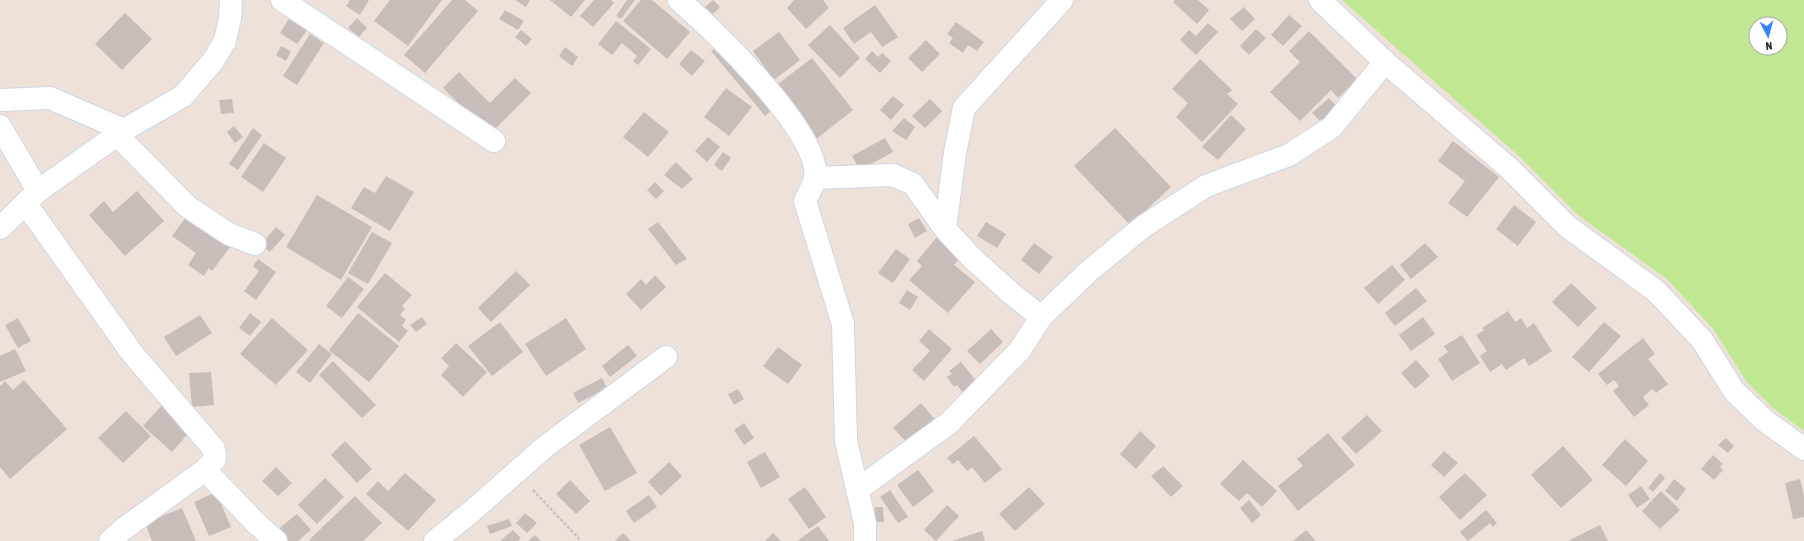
<svg xmlns="http://www.w3.org/2000/svg" width="1804" height="541" viewBox="0 0 1804 541" font-family="'Asap Condensed',sans-serif">
<rect width="100%" height="100%" fill="#ede1da"/>
<path fill="#c0e892" fill-rule="evenodd" d="M1342,0h462v431l-31,-23 -27,-27 -32,-51 -47,-51 -89,-64 -58,-58zM1756,24h24v24h-24z"/>
<g fill="#c8beb9">
<path d="M350,0h19l-9,15 -14,-9z"/>
<path d="M390,0h52l-34,46 -34,-25z"/>
<path d="M452,0h13l13,11 -53,62 -21,-18z"/>
<path d="M515,0h15l-4,7z"/>
<path d="M550,0h35l-14,17z"/>
<path d="M594,0h17l3,3 -21,24 -13,-11z"/>
<path d="M627,0h8l-14,19 -5,-3z"/>
<path d="M641,0h11l38,32 -23,27 -44,-38z"/>
<path d="M713,0l7,7 -7,7 -8,-7z"/>
<path d="M794,0h29l6,8 -23,21 -19,-21z"/>
<path d="M1175,0h23l11,10 -12,14 -24,-22z"/>
<path d="M875,5l23,32 -16,10 -11,-15 -17,12 -11,-16z"/>
<path d="M1244,7l11,12 -13,12 -12,-12z"/>
<path d="M505,10l19,11 -6,9 -19,-11z"/>
<path d="M125,13l27,26 -30,31 -27,-26z"/>
<path d="M1289,15l13,11 -19,20 -12,-11z"/>
<path d="M290,17l18,12 -11,15 -17,-11z"/>
<path d="M357,18l10,10 -8,9 -11,-9z"/>
<path d="M616,21l35,28 -13,16 -5,-4 4,-5 -15,-13 -10,12 -14,-11z"/>
<path d="M956,22l28,20 -7,9 -9,-6 -5,8 -14,-10 4,-5 -6,-4z"/>
<path d="M1208,23l10,9 -22,23 -16,-15 9,-10 7,6z"/>
<path d="M830,25l30,33 -20,20 -32,-33z"/>
<path d="M1256,29l10,9 -17,17 -9,-9z"/>
<path d="M521,30l11,9 -6,7 -11,-9z"/>
<path d="M1309,31l48,48 -19,19 -7,-8 -31,31 -30,-29 30,-30 -11,-11z"/>
<path d="M779,32l21,28 -26,20 -21,-29z"/>
<path d="M310,34l14,9 -27,42 -14,-9z"/>
<path d="M926,40l14,14 -18,18 -14,-14z"/>
<path d="M722,43l54,64 -11,9 -54,-65z"/>
<path d="M281,46l10,5 -5,10 -10,-6z"/>
<path d="M565,47l13,10 -6,9 -13,-10z"/>
<path d="M691,50l14,11 -13,15 -13,-12z"/>
<path d="M872,51l6,6 4,-4 9,8 -11,12 -15,-14z"/>
<path d="M812,58l41,52 -38,30 -41,-53z"/>
<path d="M1200,59l32,31 -5,4 11,10 -36,38 -26,-25 12,-14 -16,-14z"/>
<path d="M459,72l31,31 25,-25 16,15 -41,41 -47,-46z"/>
<path d="M726,88l26,19 -23,29 -25,-19z"/>
<path d="M893,96l11,9 -13,15 -11,-10z"/>
<path d="M1329,98l11,12 -16,15 -12,-12z"/>
<path d="M232,99l2,14 -13,1 -2,-14z"/>
<path d="M930,99l12,12 -17,17 -13,-12z"/>
<path d="M644,112l25,20 -21,25 -25,-20z"/>
<path d="M1231,115l15,14 -28,31 -16,-13z"/>
<path d="M904,118l11,9 -9,13 -14,-9z"/>
<path d="M234,126l9,11 -8,6 -8,-11z"/>
<path d="M253,128l9,7 -24,35 -9,-6z"/>
<path d="M1115,128l56,59 -41,38 -56,-59z"/>
<path d="M708,137l12,10 -13,15 -12,-11z"/>
<path d="M885,138l8,14 -33,18 -8,-14z"/>
<path d="M1453,141l46,36 -32,40 -19,-14 17,-22 -27,-20z"/>
<path d="M264,143l22,15 -23,34 -22,-15z"/>
<path d="M723,152l8,6 -9,13 -8,-6z"/>
<path d="M676,162l17,17 -11,10 -18,-14z"/>
<path d="M386,176l28,16 -24,39 -39,-23 13,-21 11,6z"/>
<path d="M655,182l9,9 -8,8 -9,-9z"/>
<path d="M137,191l27,30 -39,35 -36,-41 15,-14 9,11z"/>
<path d="M317,195l55,32 -31,53 -55,-33z"/>
<path d="M1514,205l22,17 -18,24 -22,-17z"/>
<path d="M189,213l44,30 -21,28 -3,-3 -5,8 -16,-11 8,-12 -24,-17z"/>
<path d="M919,218l8,13 -12,7 -7,-14z"/>
<path d="M658,222l29,37 -11,6 -28,-36z"/>
<path d="M986,222l20,12 -9,14 -20,-12z"/>
<path d="M276,227l9,8 -15,17 -9,-8z"/>
<path d="M372,232l20,11 -24,41 -20,-11z"/>
<path d="M937,237l24,20 -7,8 21,17 -27,31 -39,-33 13,-14 -5,-5z"/>
<path d="M1034,243l19,14 -14,17 -18,-14z"/>
<path d="M1425,243l13,14 -27,22 -11,-14z"/>
<path d="M896,249l14,10 -17,24 -15,-10z"/>
<path d="M258,259l18,13 -20,28 -12,-9 15,-20 -6,-5z"/>
<path d="M1392,265l13,15 -27,24 -14,-16z"/>
<path d="M516,271l14,14 -39,37 -13,-14z"/>
<path d="M385,273l27,22 -10,11 3,3 -5,6 6,5 -4,6 6,5 -9,11 -42,-35z"/>
<path d="M655,275l11,12 -25,23 -15,-16 15,-15 5,6z"/>
<path d="M348,277l16,12 -22,29 -16,-12z"/>
<path d="M1571,283l26,25 -19,19 -26,-25z"/>
<path d="M1416,288l11,13 -32,25 -10,-13z"/>
<path d="M907,290l11,7 -8,13 -11,-7z"/>
<path d="M1508,311l7,11 6,-4 6,10 7,-5 18,28 -23,15 -5,-8 -18,12 -4,-6 -12,8 -10,-16 7,-5 -11,-16 8,-5 -2,-2z"/>
<path d="M250,313l11,9 -11,14 -11,-8z"/>
<path d="M358,313l41,33 -30,36 -40,-32z"/>
<path d="M200,315l12,18 -36,23 -12,-19z"/>
<path d="M422,317l5,7 -11,8 -6,-7z"/>
<path d="M1423,317l12,17 -24,17 -12,-16z"/>
<path d="M18,318l13,23 -13,7 -13,-23z"/>
<path d="M272,318l36,32 -32,35 -36,-31z"/>
<path d="M566,318l20,31 -40,27 -21,-32z"/>
<path d="M500,322l23,30 -31,24 -24,-30z"/>
<path d="M1604,322l17,14 -32,36 -17,-15z"/>
<path d="M929,329l23,20 -28,32 -12,-11 18,-19 -11,-10z"/>
<path d="M991,329l12,13 -23,22 -13,-13z"/>
<path d="M1462,335l18,28 -28,18 -14,-22 10,-7 -4,-6z"/>
<path d="M1643,338l12,16 -7,5 20,25 -12,9 -4,-4 -9,8 6,8 -15,12 -21,-26 6,-5 -5,-6 -7,5 -9,-11z"/>
<path d="M456,343l31,29 -24,25 -22,-22 8,-9 -8,-8z"/>
<path d="M319,344l13,10 -22,29 -14,-11z"/>
<path d="M628,345l9,11 -27,21 -8,-11z"/>
<path d="M778,347l24,18 -14,19 -25,-18z"/>
<path d="M15,349l11,22 -26,11v-26z"/>
<path d="M1416,360l14,16 -15,13 -14,-16z"/>
<path d="M333,361l43,44 -14,13 -43,-43z"/>
<path d="M961,362l20,25 -14,11 -10,-13 -3,2 -7,-10 5,-3 -3,-3z"/>
<path d="M211,372l3,33 -22,2 -3,-34z"/>
<path d="M602,378l5,10 -29,15 -5,-10z"/>
<path d="M24,380l43,49 -57,50 -10,-12v-81l5,-5 8,9z"/>
<path d="M738,389l6,10 -10,6 -6,-11z"/>
<path d="M165,402l28,26 -21,24 -29,-26z"/>
<path d="M921,403l17,20 -27,24 -18,-19z"/>
<path d="M126,411l25,25 -28,27 -25,-25z"/>
<path d="M1367,415l15,16 -26,23 -15,-16z"/>
<path d="M744,423l10,15 -10,7 -10,-15z"/>
<path d="M610,427l27,46 -32,18 -26,-46z"/>
<path d="M1140,431l16,15 -20,23 -16,-15z"/>
<path d="M1328,433l27,32 -57,46 -20,-25 25,-20 -6,-7z"/>
<path d="M974,436l28,33 -17,14 -13,-16 -5,4 -9,-11 -5,4 -6,-6z"/>
<path d="M1726,438l8,8 -6,7 -10,-8z"/>
<path d="M1625,439l23,22 -22,25 -24,-21z"/>
<path d="M345,441l27,28 -15,14 -26,-28z"/>
<path d="M1563,446l30,34 -32,28 -30,-33z"/>
<path d="M1444,451l14,12 -14,14 -13,-12z"/>
<path d="M765,452l15,25 -19,11 -14,-26z"/>
<path d="M1713,455l10,9 -3,3 3,3 -9,10 -13,-11z"/>
<path d="M1243,460l34,31 -15,16 -15,-14 -8,8 -19,-17z"/>
<path d="M669,462l13,14 -21,20 -13,-14z"/>
<path d="M1163,466l20,20 -12,11 -20,-21z"/>
<path d="M276,467l16,16 -14,13 -16,-15z"/>
<path d="M918,470l16,21 -21,16 -16,-22z"/>
<path d="M405,473l31,27 -28,31 -42,-37 12,-13 10,10z"/>
<path d="M1465,473l22,22 -27,25 -21,-23z"/>
<path d="M1660,473l5,5 -12,14 -5,-4z"/>
<path d="M325,478l19,19 -27,27 -19,-19z"/>
<path d="M1674,479l12,10 -9,12 -12,-10z"/>
<path d="M1800,479l4,17v21l-11,2 -8,-36z"/>
<path d="M570,480l20,21 -14,13 -20,-20z"/>
<path d="M1641,486l9,13 -13,9 -9,-13z"/>
<path d="M805,487l21,30 -17,12 -21,-30z"/>
<path d="M1029,487l16,17 -30,27 -16,-17z"/>
<path d="M890,490l18,27 -10,6 -18,-26z"/>
<path d="M1661,491l19,19 -20,19 -18,-18z"/>
<path d="M216,492l15,35 -22,9 -15,-34z"/>
<path d="M649,495l8,12 -23,16 -8,-12z"/>
<path d="M355,496l27,27 -19,18h-53l-1,-1z"/>
<path d="M1249,500l12,15 -9,8 -12,-15z"/>
<path d="M947,505l12,11 -23,25 -12,-11z"/>
<path d="M875,507h8l1,15h-9z"/>
<path d="M182,508l14,33h-44l-7,-18z"/>
<path d="M1486,510l11,13 -4,4 -3,-4 -22,18 -8,-9z"/>
<path d="M525,513l12,10 -10,10 -11,-10z"/>
<path d="M297,514l14,16 -13,11h-12l-9,-11z"/>
<path d="M509,519l3,7 -22,8 -3,-8z"/>
<path d="M1600,525l8,16h-40z"/>
<path d="M818,526l11,15h-32z"/>
<path d="M513,530l8,8 -3,3h-18z"/>
<path d="M1306,530l10,11h-23z"/>
<path d="M982,531l3,10h-33z"/>
<path d="M623,533l8,8h-16z"/>
<path d="M773,533l8,8h-16z"/>
<path d="M535,535l6,6h-13z"/>
</g>
<g fill="none" stroke-linecap="round" stroke-linejoin="round">
<defs>
<g id="minor">
<path d="M282,0l212,141"/>
<path d="M679,0c33,29 143,133 136,178 -1,7 -7,16 -10,23l38,123 3,117 19,82v18"/>
<path d="M1320,0l65,62 124,106 59,59 88,64 46,49 32,51 30,29 40,29"/>
<path d="M0,100l50,-2 74,32"/>
<path d="M0,126l38,65"/>
<path d="M117,135l71,72 41,27 26,10"/>
<path d="M815,178l78,-3 20,9 32,45 28,30 39,35 29,23"/>
<path d="M26,204l106,149 82,96 1,10 -10,11 52,54 19,17"/>
<path d="M0,228l38,-37 86,-61 59,-34 30,-35 12,-20 5,-23 1,-18"/>
<path d="M945,228l10,-75 9,-45 98,-108"/>
<path d="M857,490l92,-67 71,-73 21,-33 48,-46 55,-45 62,-40 83,-31 43,-28 53,-65"/>
<path d="M110,541l12,-11 83,-60"/>
<path d="M435,541l36,-29 75,-66 120,-89"/>
</g>
</defs>
<use href="#minor" stroke="#cfd7e3" stroke-width="24"/>
<path stroke="#c3c3c3" stroke-width="2.5" stroke-dasharray="3 2" stroke-linecap="butt" d="M533,490l48,51"/>
<use href="#minor" stroke="#fff" stroke-width="22"/>
</g>
<g transform="translate(1768 36) rotate(174)"><circle r="19" fill="#ffffff" stroke="#a9a9a9"/>
<path d="M0-3L7 15L0 10L-7 15Z" fill="#3483ff"/>
<text y="-6" font-size="11" font-weight="bold" text-anchor="middle" fill="#292929">N</text>
</g>
</svg>
